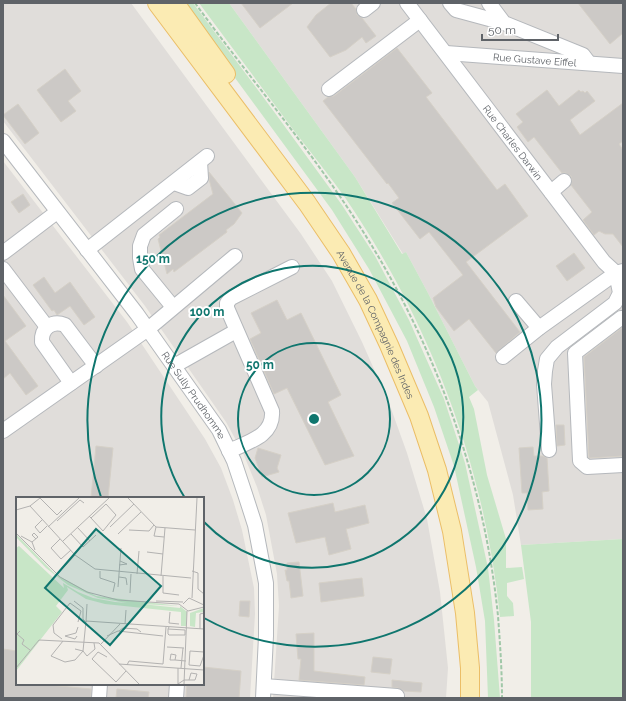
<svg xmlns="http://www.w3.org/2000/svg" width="626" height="701" viewBox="0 0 626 701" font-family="Raleway,sans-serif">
<rect width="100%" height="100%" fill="#f1eee8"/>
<g fill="#e0ddda" fill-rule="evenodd">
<path d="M3,3h128l170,231 31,47 30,61 27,61 18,50 20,66 13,73 8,76 -2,30h-173l6,-92 -2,-32 -11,-59 -9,-28 -14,-34 -17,-31 -81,-116 -142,-185z"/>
<path d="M229,3h394v536l-102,6 -8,-50 -25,-93 -13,-16 -47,-93 -22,-41 -3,2 -48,-77z"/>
<path d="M3,161l124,161 78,117 16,29 12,32 9,30 12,58 1,26 -5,84h-247zM17,498h186v186h-186z"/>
</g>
<g fill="#c8e6c7">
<path d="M180,3h13l82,110 67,92 33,51 34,64 35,79 21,64 23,105 6,52 6,78h-12l-3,-77 -9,-54 -22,-101 -20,-59 -27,-66 -38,-72 -37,-59z"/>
<path d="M199,3h30l126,174 47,77 4,-2 22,41 47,93 3,4 -9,7 5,12 13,66 19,64v29l16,-1 2,12 -17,4v13l6,7 1,13 -14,1c-15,-150 -69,-293 -154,-418 -16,-23 -34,-45 -51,-67 -32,-43 -64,-86 -96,-129z"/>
<path d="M623,539v159h-92v-76l-10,-77z"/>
</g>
<g fill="#ccc9c6" stroke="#d5d0c7">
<path d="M241,3h52l-33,25z"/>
<path d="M331,3h20l5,6 1,6 5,3 14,18 -10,7 -4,-6 -16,13 -16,7 -23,-30 9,-12z"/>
<path d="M578,3h45v30l-13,11z"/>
<path d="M397,48l35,45 -6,4 71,93 8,-6 23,32 -62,46 54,70 -24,21 -27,-34 -15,12 -18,-24 -3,-9 30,-23 -34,-43 -9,7 -28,-36 7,-5 -11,-15 -1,1 -64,-83 5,-4 6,-1z"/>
<path d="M65,69l16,22 -13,10 8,10 -15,11 -24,-32z"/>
<path d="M547,90l12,16 20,-16 2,2 2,-1 2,2 2,-2 8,10 -25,19 10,15 43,-32v38l-4,3 4,6v97l-10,-13h-8l-6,-3 -5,4 -11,-15 9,-8 -21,-27 1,-5 -1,-4 -5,-3h-4l-28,-36 -6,5 -11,-15 6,-5 -7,-8z"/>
<path d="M18,104l21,29 -14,11 -22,-29z"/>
<path d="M209,172l33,41 -8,11 -8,6 1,2 -53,40 -1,-3 -6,5 -9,-35 2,-2 -1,-2 54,-41 -4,-15z"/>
<path d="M23,194l7,11 -11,8 -8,-11z"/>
<path d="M574,253l11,15 -18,13 -11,-15z"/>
<path d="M44,277l11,16 15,-11 25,35 -11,8 -14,-19 -13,9 -3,-5 -2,1 -19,-26z"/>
<path d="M3,295l23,31 -21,15 33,45 -12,9 -16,-22 -7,6z"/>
<path d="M277,300l10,20 14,-7 40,82 -13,7 26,54 -29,9 -38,-77 -13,6 -24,-55 11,-6 -10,-20z"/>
<path d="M623,327v129l-34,2 -5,-101z"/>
<path d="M556,425h8l1,20 -8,1z"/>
<path d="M96,446l17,2 -5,50h-17z"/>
<path d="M533,447l1,9h9l4,2 2,33 -7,1 1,17 -15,1 -1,-17h-5l-3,-45z"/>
<path d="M258,448l23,7 -4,13 2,4 -17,5 -7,-19z"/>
<path d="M333,503l2,9 30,-7 4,18 -23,6 5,20 -22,6 -4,-18 -29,6 -8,-30z"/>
<path d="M299,562l4,34 -12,2 -2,-17h-2l-2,-11h2v-7z"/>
<path d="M362,578l2,18 -43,6 -2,-19z"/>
<path d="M240,601h10l-1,16 -10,-1z"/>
<path d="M314,633v38l51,6 -1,8 -65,-5 2,-21h-3l-2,-25z"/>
<path d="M3,649l14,2v33h21l53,5v9h-88z"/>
<path d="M373,657l19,2 -2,15 -19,-2z"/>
<path d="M203,667l38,4 -2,27h-53l1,-14h16z"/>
<path d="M392,680l30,3 -1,9 -17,-1 -6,-3 -6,-1z"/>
<path d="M117,689l32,3 -1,6h-32z"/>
</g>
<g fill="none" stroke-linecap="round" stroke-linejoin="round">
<defs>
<g id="minor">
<path id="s1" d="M407,3l197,259 12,11 7,-2"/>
<path d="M450,3l6,7 48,13"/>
<path d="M489,3l15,20 79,32 6,8"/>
<path d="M364,10l9,-7"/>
<path id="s2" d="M446,53l177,13"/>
<path d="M329,89l91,-69"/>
<path id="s3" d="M3,141l134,173 82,116 15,31 11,33 10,31 11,58v53l-3,62"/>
<path d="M174,183l14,5 13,-10 -1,-16"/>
<path d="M551,192l13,-11"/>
<path d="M87,250l120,-94"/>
<path d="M3,253l54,-41"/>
<path d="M3,269l44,58"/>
<path d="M516,301l23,27"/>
<path d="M173,307l-31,-38 -2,-11v-12l4,-11 32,-26"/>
<path d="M623,318h-2l-46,35 5,108 7,6 36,-2"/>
<path d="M503,357l36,-29 77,-55 4,20 -5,10 -58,44 -10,12 -2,12 -1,13 5,66"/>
<path d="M174,366l62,-35"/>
<path d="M71,383l-29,-41c-1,-14 10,-22 23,-17l31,41"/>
<path d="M3,431l145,-102 87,-73"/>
<path d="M229,451c19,-9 45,-15 43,-40l-45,-103v-5l4,-5 61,-31"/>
<path d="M264,686l133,10"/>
<path d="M99,698l1,-14"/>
<path d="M176,698l1,-14"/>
</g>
<g id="major">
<path id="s4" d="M157,3l150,200 34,50 27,47 21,45 30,71 18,54 15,61 13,82 5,55v30"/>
<path d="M175,3l51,71"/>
</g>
</defs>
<use href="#minor" stroke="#b5b8bc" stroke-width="16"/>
<use href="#major" stroke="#ebbe67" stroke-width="20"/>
<path stroke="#a0c8a8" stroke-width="2" stroke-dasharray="4 2" stroke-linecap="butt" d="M195,3c59,81 125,157 177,243 68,112 113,240 126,370 2,27 4,55 4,82"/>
<use href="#minor" stroke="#fff" stroke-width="14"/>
<use href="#major" stroke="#fbebb3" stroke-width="18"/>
</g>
<g fill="none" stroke="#0f766e" stroke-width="2">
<circle cx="314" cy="419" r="76"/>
<path d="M185 498A151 151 0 1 1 204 522"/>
<path d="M101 497A227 227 0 1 1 204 618"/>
</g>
<g text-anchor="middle" stroke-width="4" stroke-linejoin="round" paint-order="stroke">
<g font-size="10" fill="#5f6368" stroke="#fff">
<text dy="4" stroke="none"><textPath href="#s2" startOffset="89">Rue Gustave Eiffel</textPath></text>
<text dy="4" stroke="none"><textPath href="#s1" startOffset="175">Rue Charles Darwin</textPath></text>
<text dy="4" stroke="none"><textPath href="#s4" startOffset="390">Avenue de la Compagnie des Indes</textPath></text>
<text dy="4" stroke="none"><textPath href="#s3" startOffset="318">Rue Sully Prudhomme</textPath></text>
</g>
</g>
<g transform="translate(16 497)">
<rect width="188" height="188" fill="#f1eee8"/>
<path d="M0,37l39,40 41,22 83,10 -38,-2 39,4v-2l7,6 -1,14h-5v-14l-76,-8 -19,-5 -19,-12 1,3 -12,16 6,6 -46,59v-123l3,-2 45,42 -1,-5 15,9 15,6 22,4 12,1 -29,-5 -30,-13 -22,-17 -30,-31zM188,111v4l-8,1 -1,14 -5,-1v-13z" fill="#c8e6c7"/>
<path fill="none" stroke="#b3b2b1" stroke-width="1" d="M24,1l17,17 5,-5M112,1l28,29 39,3M14,9l45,49 20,14 96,9M0,13l14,-4 10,-8M73,19l2,2 15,-14 10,11 -13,16 -12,-13M26,23l-7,7 5,6 7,-7M41,24l23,-21 4,3M32,30l31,-29M61,30l13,14M94,30l24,-23M140,30l-2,9 10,1M113,33l20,1 5,-6M0,36l44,44 27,15 31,8 61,4 9,7 16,-4M55,37l12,13 13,-12M102,37l23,-22M5,39l11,6 3,8M44,42l-9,9 10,11 10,-9M47,44l46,-43M16,45l6,-5 -4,-4 -2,2 4,4M131,55l16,2M103,68l8,-1 -7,-3M48,70l11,-12M84,74v7l15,5 -2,9M176,74l6,2v16l6,5M121,77l2,-23M145,79l4,-48M147,79v17l16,2M103,80l7,1 1,7M102,90l3,-39M114,96l1,-19M176,101l5,-100M58,104l9,7v11l3,3M140,104l27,1M167,107l6,-6 15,7M154,115l-1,11 10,1M70,125l1,-18M109,127l1,-14M152,132l17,1v5h-16l-1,-1v-5l1,-2M184,132v-15l4,-1M4,134l-3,3 7,6 -2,4 8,6M103,134l4,-3 14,1 4,3M49,139l11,-3 2,-6M49,139l10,3 2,-3M91,139l11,-5 45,5M46,142l-8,-6 -1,-8 17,-22 11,8 -3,11M47,144l-12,15 14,6 10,-2 8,-9 3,-30 118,8M85,147l19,-20M151,150l17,1M59,152l8,2 4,5 8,-7 -1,-6M188,155l-14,-1 -1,14 11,1 4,-11M91,160l-9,-5 -6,7 24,23 10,-11M159,163l1,-5 -5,-1 -1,6h5l11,1M103,167l85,6M111,168l2,-4 34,3 3,-37M0,171l23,-28 60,3 40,41M162,171v16M165,171l2,-20M162,187l6,-4h11l2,-6 -6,-1 -2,7M168,187l3,-73"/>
<path fill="#0f766e" fill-opacity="0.15" stroke="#0f766e" stroke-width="2" d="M80,32l65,57 -51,59 -65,-57z"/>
<rect width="188" height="188" fill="none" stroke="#5f6368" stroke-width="2"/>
</g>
<circle cx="314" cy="419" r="6" fill="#0f766e" stroke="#fff" stroke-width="2"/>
<g font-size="12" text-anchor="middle" font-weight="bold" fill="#0f766e" stroke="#fff" stroke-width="4" stroke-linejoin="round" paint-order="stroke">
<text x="153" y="263">150 m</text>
<text x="207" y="316">100 m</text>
<text x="260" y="369">50 m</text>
</g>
<rect width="626" height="701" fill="none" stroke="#5f6368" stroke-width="8"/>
<path d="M482 34v6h76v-6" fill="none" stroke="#5f6368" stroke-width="2"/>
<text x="488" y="34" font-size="12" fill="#5f6368" stroke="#ffffff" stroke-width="3" paint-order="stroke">50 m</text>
</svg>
